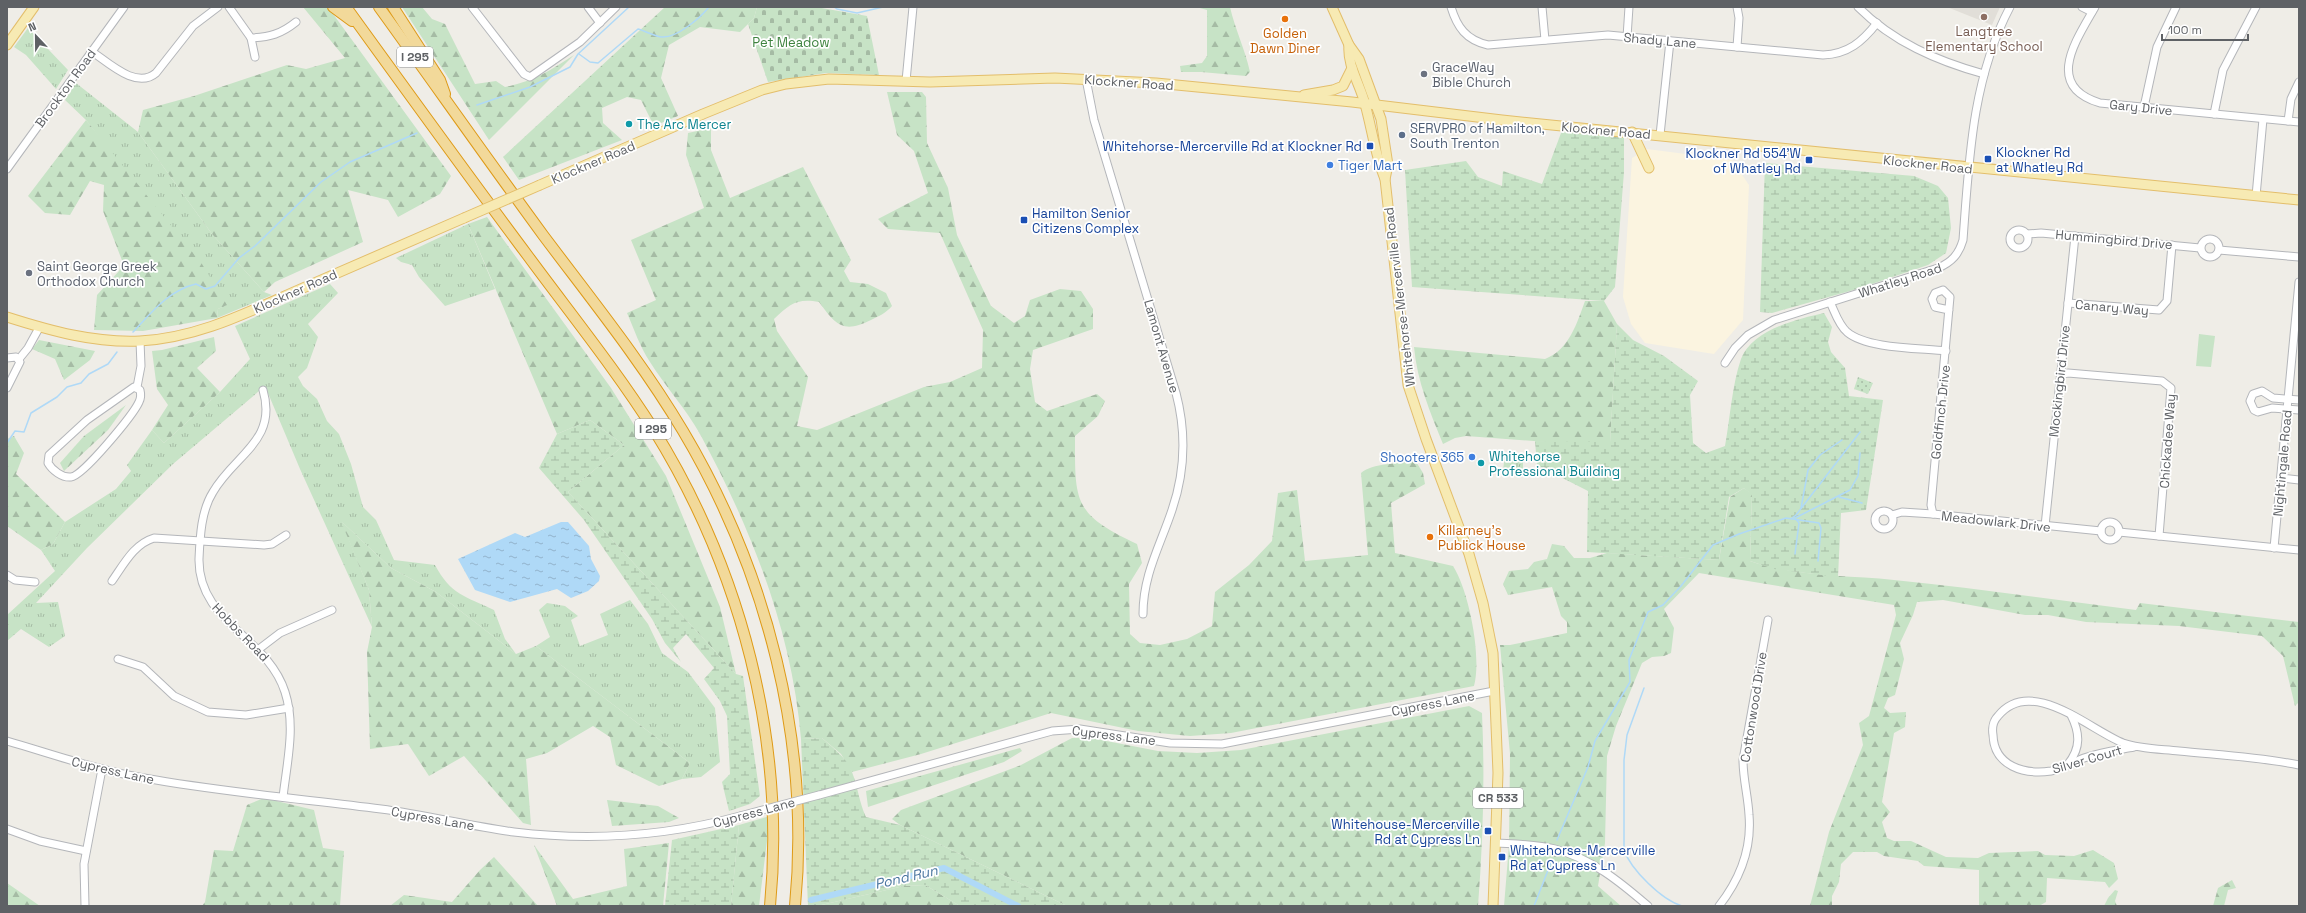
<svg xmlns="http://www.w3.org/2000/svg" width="2306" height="913" viewBox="0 0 2306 913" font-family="'Space Grotesk',sans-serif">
<defs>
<pattern id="grass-tufts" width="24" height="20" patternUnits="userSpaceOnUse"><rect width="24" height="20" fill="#c7e3c6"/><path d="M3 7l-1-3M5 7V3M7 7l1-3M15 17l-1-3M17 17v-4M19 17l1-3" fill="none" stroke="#a5bba4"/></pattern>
<pattern id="forest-firs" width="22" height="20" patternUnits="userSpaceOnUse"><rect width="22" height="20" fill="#c7e3c6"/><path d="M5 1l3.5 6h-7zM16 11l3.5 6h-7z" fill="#a5bba4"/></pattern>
<pattern id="wetland-marsh" width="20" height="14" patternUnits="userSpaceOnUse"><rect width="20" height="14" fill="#c7e3c6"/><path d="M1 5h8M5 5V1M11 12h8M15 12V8" fill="none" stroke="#a5bba4"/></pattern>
<pattern id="cemetery-stones" width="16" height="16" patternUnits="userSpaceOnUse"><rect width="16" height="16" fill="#c7e3c6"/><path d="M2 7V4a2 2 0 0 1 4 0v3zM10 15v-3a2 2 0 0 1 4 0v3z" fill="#a5bba4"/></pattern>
<pattern id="garden-dots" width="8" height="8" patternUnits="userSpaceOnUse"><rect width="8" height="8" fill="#c7e3c6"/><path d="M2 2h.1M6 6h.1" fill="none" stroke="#a5bba4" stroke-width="1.8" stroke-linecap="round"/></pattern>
<pattern id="water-ripples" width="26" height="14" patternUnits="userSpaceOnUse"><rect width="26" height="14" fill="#afd9f7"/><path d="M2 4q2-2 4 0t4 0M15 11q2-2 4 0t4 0" fill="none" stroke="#92b3cc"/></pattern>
</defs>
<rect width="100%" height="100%" fill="#efede7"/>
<path fill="#fbf4e0" d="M1647,149l85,11 17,25 -6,135 -29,34 -69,-11 -14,-19 -8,-27 9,-139z"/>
<path fill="#e1ded8" d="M1947,7h53l-8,18z"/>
<g fill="url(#grass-tufts)">
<path d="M28,28l40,42 -12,19 -30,-34 -12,-8z"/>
<path d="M76,83l62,49 74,102 52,58 8,3 -55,23 1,-9 8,-4 -140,-185 -21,-20z"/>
<path d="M468,224l27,65 -50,17 -26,-29 -7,-12 -11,-3 -5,-4z"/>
<path d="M330,284l8,9 -30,31 10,13 -11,31 -9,9 5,9 14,13 10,22 12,13 12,30 12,43 13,13 18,40 41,5c16,30 30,31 59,45l11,29 11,15 -80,-62 -45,-24 -49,-46 27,68 3,37 -72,-158 -35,-83 -92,78 -86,84 -51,55 22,-1 7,34 -16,11 -28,-18 -14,12v-26l48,-44 -14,-21 12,-6 12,-22 51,-33 15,-18 -4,-6 25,-35 12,13 56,-51 30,-33 -15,-33z"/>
<path d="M1505,453l18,3v14l-4,3 -16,-2z"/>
<path d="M630,600l18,24 14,29 26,19 27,36 5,54 -19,15 -19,2 8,-16 -154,-117 14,-9 -11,-27 8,-7 18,3 13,10 -7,4 9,26 28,-11 -8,-21z"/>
</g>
<g fill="url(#forest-firs)">
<path d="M303,7h25l123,169 -11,18 -42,23 -10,-17 -40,-10 15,52 -88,40 -11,10 -52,-58 -74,-102 5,-22 51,-14 93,-31 19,4 39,-11z"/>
<path d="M402,7h20l10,12 13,5 30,60 21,-3 9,6c27,-5 46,-17 69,-32l-85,85z"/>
<path d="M665,7h92l-3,11 -14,14 -40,-5 -31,18 -8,33 17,38 -24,10 -13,-26 -14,-3 -25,11 1,15 19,17 -103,40 -16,-23z"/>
<path d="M1196,7h34c5,22 15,42 20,65l-4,4 -45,-4h-20l-1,-6 22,-3 5,-7v-46z"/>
<path d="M887,92h35l4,5 1,46 21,45 9,47 34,71 23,17 11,-7 5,-16 30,-11 21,2 12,18v20l-60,21 -3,19 5,33 12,9 50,-17 8,7 -7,15 -23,20c0,66 -2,78 62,108l5,19 -13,21 1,50 10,9 20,2 27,-6 25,-13 3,-34 34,-27 23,-24 6,-48 19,-3 8,71 63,-6 -7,-82c11,-10 39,-9 54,-13l8,13 2,11 -34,19 4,50 58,13c16,25 29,91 21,120l-243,47 -41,3 -52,-5 -87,-18 -130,41 -69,18 -11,-18 -19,-16 -21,1c-9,-108 -50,-211 -101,-305 -14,-25 -35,-48 -50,-72 -10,-15 -16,-33 -23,-49l29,-13 -25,-60 73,-32 -18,-53 2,-22 23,-5v22l19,48 73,-31 48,93 -7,11 6,11 18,2 18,9 6,13c-6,7 -13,10 -21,14 -28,14 -35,5 -52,-18 -22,-4 -29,2 -45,17l3,12 31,46 -11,49 20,4 107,-43 26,-5 32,-14 1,-38 -43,-97 -52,-4 -10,-10 50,-26 -14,-42 -17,-16z"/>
<path d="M86,120l116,144 25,41 -9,4 -1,9 -74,13 -49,-1 3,-35 22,-24 4,-8 -20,-52 1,-26 -14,-4 -20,34 -25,-2 -17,-17z"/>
<path d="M487,217l124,171 55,88 54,131 16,67 -168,-182 56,-47 -34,-25 -33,14 -89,-210z"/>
<path d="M1585,301h19l13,23 -7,119 -63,-1 -81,-6 -11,2 -12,6c-13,-32 -26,-63 -29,-97l131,12c24,-9 32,-36 40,-58z"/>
<path d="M214,337l2,14 -19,17 23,24 -56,51 -12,-13 16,-25 -11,-16 -5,-38 10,-1z"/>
<path d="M39,340l56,11 -5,9 -26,20 -9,-21 -23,-10z"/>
<path d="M126,405l-18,25 -44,41 -4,-8 24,-27z"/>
<path d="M14,436l10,17 -8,21 49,48 -12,22 -12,6 -34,-24v-87z"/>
<path d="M1744,488l8,6 -2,67c47,16 95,14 144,19 81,8 161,20 242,30l4,-7 159,19v80l-4,4 -12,-50 -21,-20 -83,-10 -93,-4 -38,-7h-23l-82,-15 -26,2 -4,13 -13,28 4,16 -9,36 -7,3 -4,10 6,5 16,-1 -1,15 -11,6 -12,69 8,10 -8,10 5,16 7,3h17l35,16 32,1 11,-5 49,-2 7,4 29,1 19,-6 21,13 4,16 -9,9 -4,-6 -58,-4 -1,24 -7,4h-60v-36l-55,-4 -6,-5 -34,-5 -7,-4h-24l-12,12 -2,18 -7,14v10h-22l19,-74 34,-87 -4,-22 10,-7 27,-101 -2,-10 -195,-32 -35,36 10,19 -3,25 -7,3 -12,1 -10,6 -26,63 -9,30 -2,87 -7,43 23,20h-117l5,-61 1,-91 -10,-109h10l57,-12v-11l-6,-6 -9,-29 -44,8 -5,-11 6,-13 19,-2 6,-7 13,-3 5,-15 12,2 10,12h16l17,-5 112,7 11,-63z"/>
<path d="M341,521l50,47 45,24 80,62 20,-8 154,117 -8,16 -23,7 -43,-21 -6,-28 -17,-11 -46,27 -21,6 5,66 -8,-2 -59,-67 -35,20 -21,-32 -38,5 -3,-97 5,-25 -3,-37z"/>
<path d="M1469,706l13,7c3,65 1,129 -4,193h-411l-167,-81 -8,-6 9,-9 120,-45 51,-27h19l67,13 39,2 44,-3z"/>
<path d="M1020,748l2,3 -18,11 -136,45 -2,-16z"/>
<path d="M264,798l50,12 9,38 21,3 -4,55h-138l3,-4 9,-52 19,1 14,-46z"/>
<path d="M607,800l51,6 21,12 -10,4 -57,4z"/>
<path d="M770,816l-11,90h-28l8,-81z"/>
<path d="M669,843l-6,63h-106l-23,-61 39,54 54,-13 -3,-37z"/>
<path d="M494,857l44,49h-148l14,-11 48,7 28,-32z"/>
<path d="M2232,880l4,8 -8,2 -4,16h-11l5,-18z"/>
<path d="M7,883l33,23h-33z"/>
<path d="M925,885l35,21h-143l87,-20z"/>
<path d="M2115,890l3,1 -3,10 2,5h-13l4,-8z"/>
</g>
<g fill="url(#wetland-marsh)">
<path d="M1564,125l60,6v41l-9,115 -11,14 -192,-14 -7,-117 61,-9 12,16 24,9 1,-15 39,13z"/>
<path d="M1765,163l149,13 24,10 10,12 3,30 -5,25 -18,12 -71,24 -85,24 -12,-1z"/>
<path d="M1824,313l8,14 -4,15 3,10 14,16 4,28 34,4 -17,110 -25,3 -3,64 -64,-8 -24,-8 2,-66 -8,-7 -15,9 -10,63 -132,-8 1,-61 -51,-26 -2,-24 75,1 7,-118 16,16 31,16 34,25 -8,14 3,48 13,10 19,-7c5,-27 7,-61 16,-87 11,-29 56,-40 83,-46z"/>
<path d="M590,420l34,25 -56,47 168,182 7,2 17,120 -10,8 -21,7 -7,-29 8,-8 -3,-58 -7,-15 -16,-22 10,-11 -28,-34 -13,14 8,14 -16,-19 -13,-24 -68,-99 -45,-52 18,-34z"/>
<path d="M822,738c11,10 25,20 30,34 6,15 7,30 14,45l34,8 167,81h-107l-35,-21 -21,1 -87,20h-9l-7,-167z"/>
<path d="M739,825l-8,81h-66l7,-66z"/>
</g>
<path fill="url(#cemetery-stones)" d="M757,7h59l51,9 12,59 -53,-2 -58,9 -20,-58 6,-6z"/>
<path fill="#c7e3c6" d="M2199,334l16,2 -4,31 -15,-1z"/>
<path fill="url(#garden-dots)" d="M1858,377l15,6 -5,11 -14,-5z"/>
<path fill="url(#water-ripples)" d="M561,522h7l21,24 2,13 9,17 -1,5 -11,10 -17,7 -14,-9 -47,13 -35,-12 -17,-31 57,-26 10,4z"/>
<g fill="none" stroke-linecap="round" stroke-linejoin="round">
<g stroke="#afd9f7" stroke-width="1.5">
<path d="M834,7l3,2 20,4 26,-6"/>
<path d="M579,54l11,8 8,1 40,-34c8,2 17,8 24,8 15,1 38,-19 47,-30"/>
<path d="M477,105l53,-18 40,-20 8,-13 51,-47"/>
<path d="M133,332c18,-19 36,-42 63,-48l10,5 9,-3 24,-28 16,-12 66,-64 29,-20 67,-29"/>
<path d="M7,443l8,-12 9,1 7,-19 26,-16 10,-10 14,-4 8,-9 19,-10 9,-12"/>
<path d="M1839,497l23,6"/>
<path d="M1801,508l7,-38 12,-15 22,-15"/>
<path d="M1792,518l4,-3 64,-83"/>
<path d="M1795,554l4,-31 -4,-5 55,-28 8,-14 2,-23"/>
<path d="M1644,688l-17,47 -3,25v90c7,20 38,50 58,56"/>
<path d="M1557,840l31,-73 7,-26 35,-59 -1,-22 19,-48 15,-7 18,-19 32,-41 26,-11 47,-16 33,5 2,5 -3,33"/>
<path d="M1534,906l18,-46"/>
</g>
<path stroke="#afd9f7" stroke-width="6" d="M811,900l133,-32 74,38"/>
<defs>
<g id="minor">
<path d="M229,7l22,31c19,-1 30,-4 45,-16"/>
<path d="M472,7l52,67 6,3 50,-35 36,-35"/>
<path d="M588,7l12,16"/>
<path d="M1451,7c6,20 15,33 37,38l120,-10 215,20c25,-1 39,-13 54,-32"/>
<path d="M1542,7l3,33"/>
<path d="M1737,7l2,11 -2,29"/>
<path d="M1858,7c35,35 79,54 126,67"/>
<path d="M2082,7l10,5"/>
<path d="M2095,7c-18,32 -52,79 5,96l199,19"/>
<path d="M1627,37l2,-30"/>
<path d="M251,38l4,19"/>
<path d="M91,51c17,11 45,39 65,22l37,-47 25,-19"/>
<path d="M1086,79l8,41 82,273c10,38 9,79 -4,117 -12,36 -29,65 -29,104"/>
<path d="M906,81l7,-74"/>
<path d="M2144,107l13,-60 19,-40"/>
<path d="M2214,114l9,-44 33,-63"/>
<path d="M2288,121l3,-22 8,-17"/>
<path d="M1660,135l10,-94"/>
<path d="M7,169l117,-162"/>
<path d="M2256,196l7,-77"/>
<circle cx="2019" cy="239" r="9"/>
<path d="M2027,234l14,-1 159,15"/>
<circle cx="2210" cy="248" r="9"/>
<path d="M2219,250l80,7"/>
<path d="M1830,302c5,10 8,22 17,30 20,17 73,16 99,19"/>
<path d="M2068,303l91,7 8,-9 5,-56"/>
<path d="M7,358l9,-1 4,5 -13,26"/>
<path d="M19,359l9,-11 11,-20"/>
<path d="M1725,363l10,-15 13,-13 26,-15 164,-52c14,-6 21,-14 25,-28 6,-80 9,-161 47,-233"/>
<path d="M2060,375l8,-2 94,8 9,7 -12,148"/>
<path d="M134,387l6,3c1,4 1,8 -1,12 -6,13 -56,74 -68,75 -9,1 -19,-7 -23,-14l1,-8 38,-35z"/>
<path d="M137,387l4,-21 -1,-25"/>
<path d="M263,390c15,51 -29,65 -50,102 -12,19 -13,45 -14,67 -1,63 68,77 86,133 11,34 2,70 -2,105"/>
<path d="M2299,400l-26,-2 -11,-7 -9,3 -3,7 4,9 4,2 14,-4 27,2"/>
<path d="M2281,478l18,2"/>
<circle cx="1884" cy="520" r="9"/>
<path d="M1933,514l-2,-9 19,-208 -7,-7 -8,3 -3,6 3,8 14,3"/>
<path d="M1892,515l10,-3 31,2 168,17"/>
<circle cx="2110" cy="531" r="9"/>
<path d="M2045,526l30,-290"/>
<path d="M2119,532l180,18"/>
<path d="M2274,548l25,-266"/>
<path d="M7,575l8,5 20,2"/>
<path d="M112,581c12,-17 22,-37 42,-43l110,7 8,-1 14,-9"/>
<path d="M259,649l21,-16 52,-23"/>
<path d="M118,659l25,8 31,29 34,16 38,3 43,-7"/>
<path d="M7,741c45,13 90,29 137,37 78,14 158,21 237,31 45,6 89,17 133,23 75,9 153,4 226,-16"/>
<path d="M2134,747c-16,3 -33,5 -50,11 -10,4 -22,11 -33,13 -27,4 -57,-5 -58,-36 -1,-6 0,-14 5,-19 33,-41 92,14 125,27 17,6 37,6 56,8 40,4 81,6 120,14"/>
<path d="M2068,764c13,-16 12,-31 3,-49"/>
<path d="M819,795l233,-64 28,-2 90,14 52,1 272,-53"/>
<path d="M7,829l33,12 46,10"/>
<path d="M1497,843c19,1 39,1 58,6 37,10 64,32 93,57"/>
<path d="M85,906l-1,-42 18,-95"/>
<path d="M1719,906c21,-27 33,-56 30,-91 -1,-19 -6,-36 -6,-55l25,-140"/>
</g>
<g id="major">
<path d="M1332,7l17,38 10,14 22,60 7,46 -3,14"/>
<path d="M7,45l27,-38"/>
<path d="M1349,45c-2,21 11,39 16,59 7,25 10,51 20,75l23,206 18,54 43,115 14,49 10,50 5,120 -5,133"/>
<path d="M1304,95l29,-5 10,-4 9,-18"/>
<path d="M1632,132l17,36"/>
<path d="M540,185l163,-71 59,-24 24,-6 43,-5 101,3 125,-4 101,5 196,19 150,18 797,80"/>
<path d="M7,317c44,14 87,26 133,24 59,-3 110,-30 163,-53 54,-24 108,-47 161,-70"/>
</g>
<g id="highway">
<path d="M333,7l19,14"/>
<path d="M346,7c60,83 120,166 182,249 42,57 88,114 126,174 87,140 132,311 116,476"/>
<path d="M379,7c55,76 109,153 164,228 48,64 99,127 140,196 84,141 128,311 112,475"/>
<path d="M393,7l47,73 5,14"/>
</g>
</defs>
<use href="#minor" stroke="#b4b6ba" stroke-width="9"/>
<use href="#major" stroke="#e3be6b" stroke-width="11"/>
<use href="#highway" stroke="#de9a17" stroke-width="12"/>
<use href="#minor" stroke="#fff" stroke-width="7"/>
<use href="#major" stroke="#f7eab3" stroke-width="9"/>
<use href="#highway" stroke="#f2d99a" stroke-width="10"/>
<defs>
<path id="minor-bridge" d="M740,816l79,-21"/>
<path id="major-bridge" d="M464,218l76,-33"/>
</defs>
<use href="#minor-bridge" stroke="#b4b6ba" stroke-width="9" stroke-linecap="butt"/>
<use href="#major-bridge" stroke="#e3be6b" stroke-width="11" stroke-linecap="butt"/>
<use href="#minor-bridge" stroke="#fff" stroke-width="7"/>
<use href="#major-bridge" stroke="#f7eab3" stroke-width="9"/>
</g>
<circle fill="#8d6e63" stroke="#fff" stroke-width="1.5" cx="1984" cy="17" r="4"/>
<g fill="#e8710a" stroke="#fff" stroke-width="1.5">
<circle cx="1285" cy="19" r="4"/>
<circle cx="1430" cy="537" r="4"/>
</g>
<g fill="#6b7280" stroke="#fff" stroke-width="1.5">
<circle cx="1424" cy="74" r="4"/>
<circle cx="29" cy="273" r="4"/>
</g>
<g fill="#0f9aa8" stroke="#fff" stroke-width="1.5">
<circle cx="629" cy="124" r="4"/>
<circle cx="1481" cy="463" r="4"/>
</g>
<circle fill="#5c6f8a" stroke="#fff" stroke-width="1.5" cx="1402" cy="135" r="4"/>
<g fill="#1a4fb4" stroke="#fff" stroke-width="1.5">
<rect x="1366" y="142" width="8" height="8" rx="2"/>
<rect x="1984" y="155" width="8" height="8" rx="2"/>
<rect x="1805" y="156" width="8" height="8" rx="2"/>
<rect x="1020" y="216" width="8" height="8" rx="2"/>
<rect x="1484" y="827" width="8" height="8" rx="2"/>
<rect x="1498" y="853" width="8" height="8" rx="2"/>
</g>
<g fill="#3f7fe0" stroke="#fff" stroke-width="1.5">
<circle cx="1330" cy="165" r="4"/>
<circle cx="1472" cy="457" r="4"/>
</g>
<g text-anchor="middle" stroke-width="3.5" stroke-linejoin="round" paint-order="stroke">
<g fill="#fff" stroke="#8e9093" stroke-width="1">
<rect x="397" y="47" width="36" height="20" rx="3"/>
<rect x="635" y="419" width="36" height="20" rx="3"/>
<rect x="1473" y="788" width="50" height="20" rx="3"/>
</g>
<g font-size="12" font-weight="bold" fill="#5e6165">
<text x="415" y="61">I 295</text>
<text x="653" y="433">I 295</text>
<text x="1498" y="802">CR 533</text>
</g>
<g font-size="13" fill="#785e54" stroke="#fff">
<text x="1984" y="36">Langtree<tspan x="1984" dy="15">Elementary School</tspan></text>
</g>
<g font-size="13" fill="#c56008" stroke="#fff">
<text x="1285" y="38">Golden<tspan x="1285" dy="15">Dawn Diner</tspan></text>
<text x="1438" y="535" text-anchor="start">Killarney's<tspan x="1438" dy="15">Publick House</tspan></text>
</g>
<g font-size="13" fill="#5e6165" stroke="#fff">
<text transform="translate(1660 40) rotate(5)" y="5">Shady Lane</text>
<text transform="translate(1129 82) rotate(4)" y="5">Klockner Road</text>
<text transform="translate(65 88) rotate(-54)" y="5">Brockton Road</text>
<text transform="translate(2141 107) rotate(6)" y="5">Gary Drive</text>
<text transform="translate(1606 130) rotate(5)" y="5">Klockner Road</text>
<text transform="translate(593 162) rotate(-23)" y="5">Klockner Road</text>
<text transform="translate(1928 164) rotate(6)" y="5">Klockner Road</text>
<text transform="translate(2114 239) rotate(5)" y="5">Hummingbird Drive</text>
<text transform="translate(1900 280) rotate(-18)" y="5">Whatley Road</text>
<text transform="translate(295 291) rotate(-24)" y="5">Klockner Road</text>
<text transform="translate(1399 297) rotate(-97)" y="5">Whitehorse-Mercerville Road</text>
<text transform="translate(2112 307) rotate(5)" y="5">Canary Way</text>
<text transform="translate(1162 346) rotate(74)" y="5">Lamont Avenue</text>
<text transform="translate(2059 381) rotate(-84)" y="5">Mockingbird Drive</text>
<text transform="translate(1940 412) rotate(-84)" y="5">Goldfinch Drive</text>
<text transform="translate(2167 441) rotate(-86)" y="5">Chickadee Way</text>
<text transform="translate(2282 463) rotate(-85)" y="5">Nightingale Road</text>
<text transform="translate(1996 521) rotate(6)" y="5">Meadowlark Drive</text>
<text transform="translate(241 632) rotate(46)" y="5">Hobbs Road</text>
<text transform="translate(1433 703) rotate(-11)" y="5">Cypress Lane</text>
<text transform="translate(1753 707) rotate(-81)" y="5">Cottonwood Drive</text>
<text transform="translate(1114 735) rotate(7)" y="5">Cypress Lane</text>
<text transform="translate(2087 759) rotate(-16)" y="5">Silver Court</text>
<text transform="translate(113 770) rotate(13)" y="5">Cypress Lane</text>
<text transform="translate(754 812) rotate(-15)" y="5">Cypress Lane</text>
<text transform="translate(433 818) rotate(10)" y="5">Cypress Lane</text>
</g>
<g font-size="13" fill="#3f8340" stroke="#fff">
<text x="791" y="47">Pet Meadow</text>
</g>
<g font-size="13" fill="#5b616d" stroke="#fff" text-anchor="start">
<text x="1432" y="72">GraceWay<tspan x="1432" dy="15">Bible Church</tspan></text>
<text x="37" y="271">Saint George Greek<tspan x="37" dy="15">Orthodox Church</tspan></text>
</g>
<g font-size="13" fill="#0d838f" stroke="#fff" text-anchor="start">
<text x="637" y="129">The Arc Mercer</text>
<text x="1489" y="461">Whitehorse<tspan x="1489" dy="15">Professional Building</tspan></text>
</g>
<g font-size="13" fill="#4e5e75" stroke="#fff" text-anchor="start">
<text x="1410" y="133">SERVPRO of Hamilton,<tspan x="1410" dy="15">South Trenton</tspan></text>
</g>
<g font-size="13" fill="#164399" stroke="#fff" text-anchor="end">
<text x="1362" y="151">Whitehorse-Mercerville Rd at Klockner Rd</text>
<text x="1996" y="157" text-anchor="start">Klockner Rd<tspan x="1996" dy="15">at Whatley Rd</tspan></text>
<text x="1801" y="158">Klockner Rd 554'W<tspan x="1801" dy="15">of Whatley Rd</tspan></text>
<text x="1032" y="218" text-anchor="start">Hamilton Senior<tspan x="1032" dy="15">Citizens Complex</tspan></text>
<text x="1480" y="829">Whitehouse-Mercerville<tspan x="1480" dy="15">Rd at Cypress Ln</tspan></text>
<text x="1510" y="855" text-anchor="start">Whitehorse-Mercerville<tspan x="1510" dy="15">Rd at Cypress Ln</tspan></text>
</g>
<g font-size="13" fill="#366cbe" stroke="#fff" text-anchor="start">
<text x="1338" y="170">Tiger Mart</text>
<text x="1464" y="462" text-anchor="end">Shooters 365</text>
</g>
<g font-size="14" font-style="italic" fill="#49759f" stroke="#fff">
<text transform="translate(906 877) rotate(-13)" y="5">Pond Run</text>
</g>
</g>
<rect width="2306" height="913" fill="none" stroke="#5e6165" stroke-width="16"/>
<g transform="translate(36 36) rotate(338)" stroke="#ffffff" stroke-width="3" paint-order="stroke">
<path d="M0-3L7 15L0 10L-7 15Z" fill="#5e6165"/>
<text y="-6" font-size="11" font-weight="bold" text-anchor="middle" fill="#5e6165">N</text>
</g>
<path d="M2162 34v6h86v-6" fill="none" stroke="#5e6165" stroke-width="2"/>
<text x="2168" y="34" font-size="12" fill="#5e6165" stroke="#ffffff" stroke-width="3" paint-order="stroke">100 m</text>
</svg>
